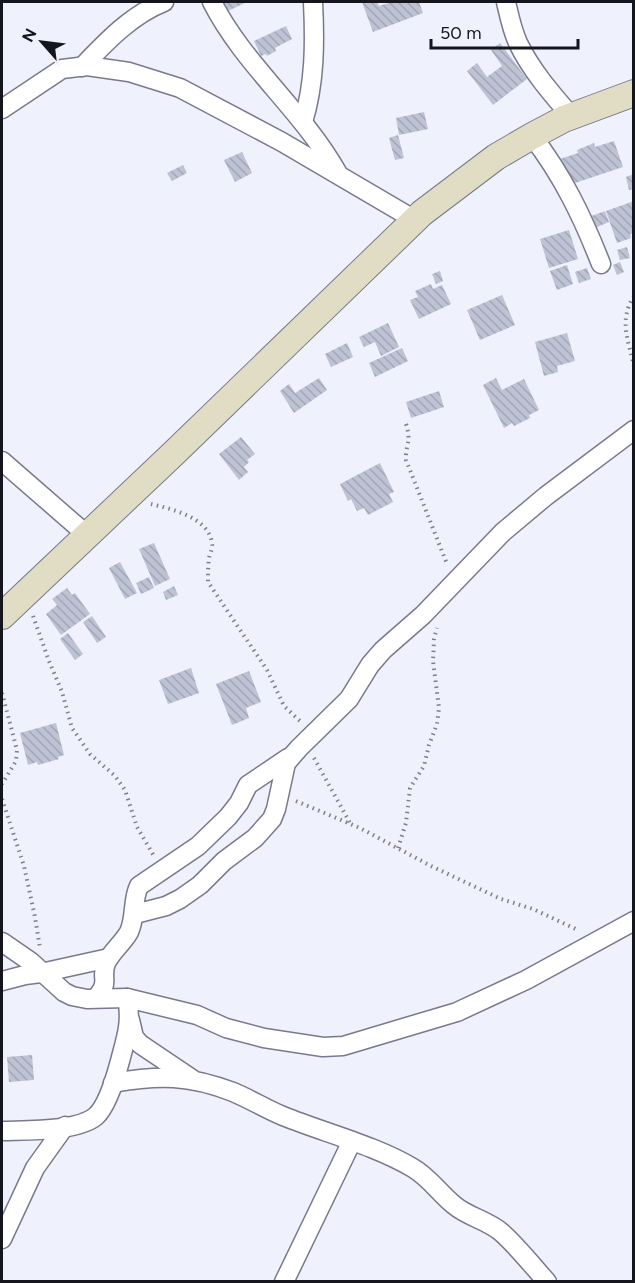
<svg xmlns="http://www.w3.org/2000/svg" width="635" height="1283" viewBox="0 0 635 1283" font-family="Figtree,sans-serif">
<defs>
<pattern id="building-back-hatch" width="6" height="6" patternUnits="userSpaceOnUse" patternTransform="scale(1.5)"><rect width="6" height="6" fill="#bec2d5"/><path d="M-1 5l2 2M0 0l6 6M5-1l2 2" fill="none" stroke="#a2a6b6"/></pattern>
</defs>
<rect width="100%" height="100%" fill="#eff1fd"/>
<g fill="url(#building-back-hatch)">
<path d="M220,2h27l-21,10z"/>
<path d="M362,2h15l2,4 13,-4h27l4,11 -50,19z"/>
<path d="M286,26l6,13 -17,9 1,3 -9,5 -1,-2 -5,2 -7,-15z"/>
<path d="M500,43l27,36 -34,26 -26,-34 10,-8 10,14 15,-11 -11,-16z"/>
<path d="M424,112l4,17 -29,6 -3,-17z"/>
<path d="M398,135l6,23 -9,2 -6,-22z"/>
<path d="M614,141l9,26 -54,18 -9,-26 18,-6 -1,-3 17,-7 1,4z"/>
<path d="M242,152l10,21 -17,9 -11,-22z"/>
<path d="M183,165l4,8 -15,8 -5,-8z"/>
<path d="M634,174v15l-5,1 -3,-13z"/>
<path d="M634,201v32l-4,1 1,4 -14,5 -11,-32z"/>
<path d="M605,211l4,11 -19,8 -4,-12z"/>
<path d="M569,230l9,29 -29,9 -9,-29z"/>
<path d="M627,247l3,11 -10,2 -3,-10z"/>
<path d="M620,262l4,10 -7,3 -4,-10z"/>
<path d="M567,265l6,19 -16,6 -7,-19z"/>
<path d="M587,268l4,11 -12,4 -4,-11z"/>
<path d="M440,271l3,10 -7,3 -4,-10z"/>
<path d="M431,284l2,5 9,-4 9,19 -32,15 -9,-19 8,-3 -3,-6z"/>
<path d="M502,295l13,30 -35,15 -13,-30z"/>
<path d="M388,323l11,24 -18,9 -6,-14 -11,5 -5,-10z"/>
<path d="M567,333l8,28 -18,5 1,6 -14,4 -9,-34z"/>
<path d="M347,343l6,14 -22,10 -6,-13z"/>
<path d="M402,348l6,13 -33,16 -6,-14z"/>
<path d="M319,378l8,12 -33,23 -14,-22 9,-7 6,9z"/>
<path d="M496,378l6,12 22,-11 15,31 -10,5 1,3 -16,8 -2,-3 -8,5 -21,-43z"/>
<path d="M439,391l5,16 -33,11 -5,-16z"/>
<path d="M241,437l14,17 -8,6 2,2 -5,5 4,5 -9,8 -20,-26z"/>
<path d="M380,463l14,29 -5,2 4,8 -25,13 -4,-7 -7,3 -6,-12 -3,2 -8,-17z"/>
<path d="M154,543l16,36 -15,7 -16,-37z"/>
<path d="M120,562l17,31 -12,6 -16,-31z"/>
<path d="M149,577l5,11 -13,6 -5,-11z"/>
<path d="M174,586l4,9 -12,5 -3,-8z"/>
<path d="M67,588l5,7 3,-2 15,21 -29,21 -15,-21 11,-9 -5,-6z"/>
<path d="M92,616l14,21 -9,6 -14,-21z"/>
<path d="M68,633l15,21 -8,6 -15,-21z"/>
<path d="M191,668l8,25 -31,11 -9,-24z"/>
<path d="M249,671l12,31 -15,6 3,10 -17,7 -16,-41z"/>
<path d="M56,723l8,32 -6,2 1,2 -21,6 -1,-3 -9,3 -8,-32z"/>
<path d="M32,1055l2,25 -25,2 -2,-25z"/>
</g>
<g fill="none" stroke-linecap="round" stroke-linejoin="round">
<defs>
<g id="street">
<path d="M212,2c32,63 90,108 125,170"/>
<path d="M506,2c3,13 6,28 12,41 13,27 33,50 53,73"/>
<path d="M82,67c24,-25 49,-52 82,-65"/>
<path d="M2,109l60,-40 25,-3 42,6 51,16 102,54 133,78"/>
<path d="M303,122c12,-39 12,-80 10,-120"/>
<path d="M532,136c31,40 51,82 69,128"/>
<path d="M2,461l85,74"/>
<path d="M135,914l31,-8 14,-7 20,-14 24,-24 31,-23 17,-19 4,-10 10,-46 13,-15 50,-49 21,-34 13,-15 40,-35 80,-83 43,-36 88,-66"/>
<path d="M2,942l29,20 33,30 8,4 15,3 40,-1 70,17 29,13 38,10 59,9 20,-1 114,-34 69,-32 108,-59"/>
<path d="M2,981l23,-6 16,-2 68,-15"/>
<path d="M96,998c15,-17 4,-19 10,-35 5,-11 17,-20 23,-31 7,-15 3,-32 10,-46l59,-40 30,-29 11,-14 9,-18 40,-27"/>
<path d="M130,1020l4,17 6,7 52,35"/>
<path d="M113,1083c46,-8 76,-8 120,9 17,7 33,17 50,24 42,17 91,29 130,52 17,10 26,25 41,37 14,12 33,15 47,27 16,14 31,33 46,50"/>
<path d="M2,1131c24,-1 75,1 94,-15 12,-11 20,-40 24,-55 6,-23 12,-39 7,-63"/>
<path d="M2,1239l33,-71 30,-42"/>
<path d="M284,1282l68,-141"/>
</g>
<path id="secondary" d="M2,616l172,-163 248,-240 74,-56 36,-21 32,-17 70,-26"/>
</defs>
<use href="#street" stroke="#777a8c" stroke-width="21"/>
<use href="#secondary" stroke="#777a8c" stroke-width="28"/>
<g stroke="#7e8089" stroke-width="4" stroke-dasharray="1.5 4.5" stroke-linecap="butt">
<path d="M634,296c-16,26 -5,44 0,71"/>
<path d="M406,424c6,18 -1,21 0,36l41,104"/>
<path d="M151,504c21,5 59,14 61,40 1,4 -2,9 -3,14 -1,8 -1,16 -1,24l59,88 17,36 18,17"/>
<path d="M33,616l16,45 13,31 10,36 18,26 25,22 10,14 12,37 17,29"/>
<path d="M2,693l15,57 -1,11 -14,23"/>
<path d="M314,758l36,65"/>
<path d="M2,799l22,67 11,51 5,31"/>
<path d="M296,801l64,27 71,38 70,33 32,10 45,21"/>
<path d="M398,848l8,-25 4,-35 14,-22 5,-21 8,-21 2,-16 -6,-47 1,-22 3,-11"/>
</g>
<use href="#street" stroke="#fff" stroke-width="18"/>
<use href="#secondary" stroke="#e1dcc4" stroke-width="26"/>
</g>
<rect width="635" height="1283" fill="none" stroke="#15161d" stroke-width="6"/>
<g transform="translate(42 42) rotate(298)" stroke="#eff1fd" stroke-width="4.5" paint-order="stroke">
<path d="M0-4.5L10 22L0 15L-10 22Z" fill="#15161d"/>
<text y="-9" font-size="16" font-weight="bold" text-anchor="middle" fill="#15161d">N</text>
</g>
<path d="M431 39v9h147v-9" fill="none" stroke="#15161d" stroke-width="3"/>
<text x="440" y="39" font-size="18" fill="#15161d" stroke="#eff1fd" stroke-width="4.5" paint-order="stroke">50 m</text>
</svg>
